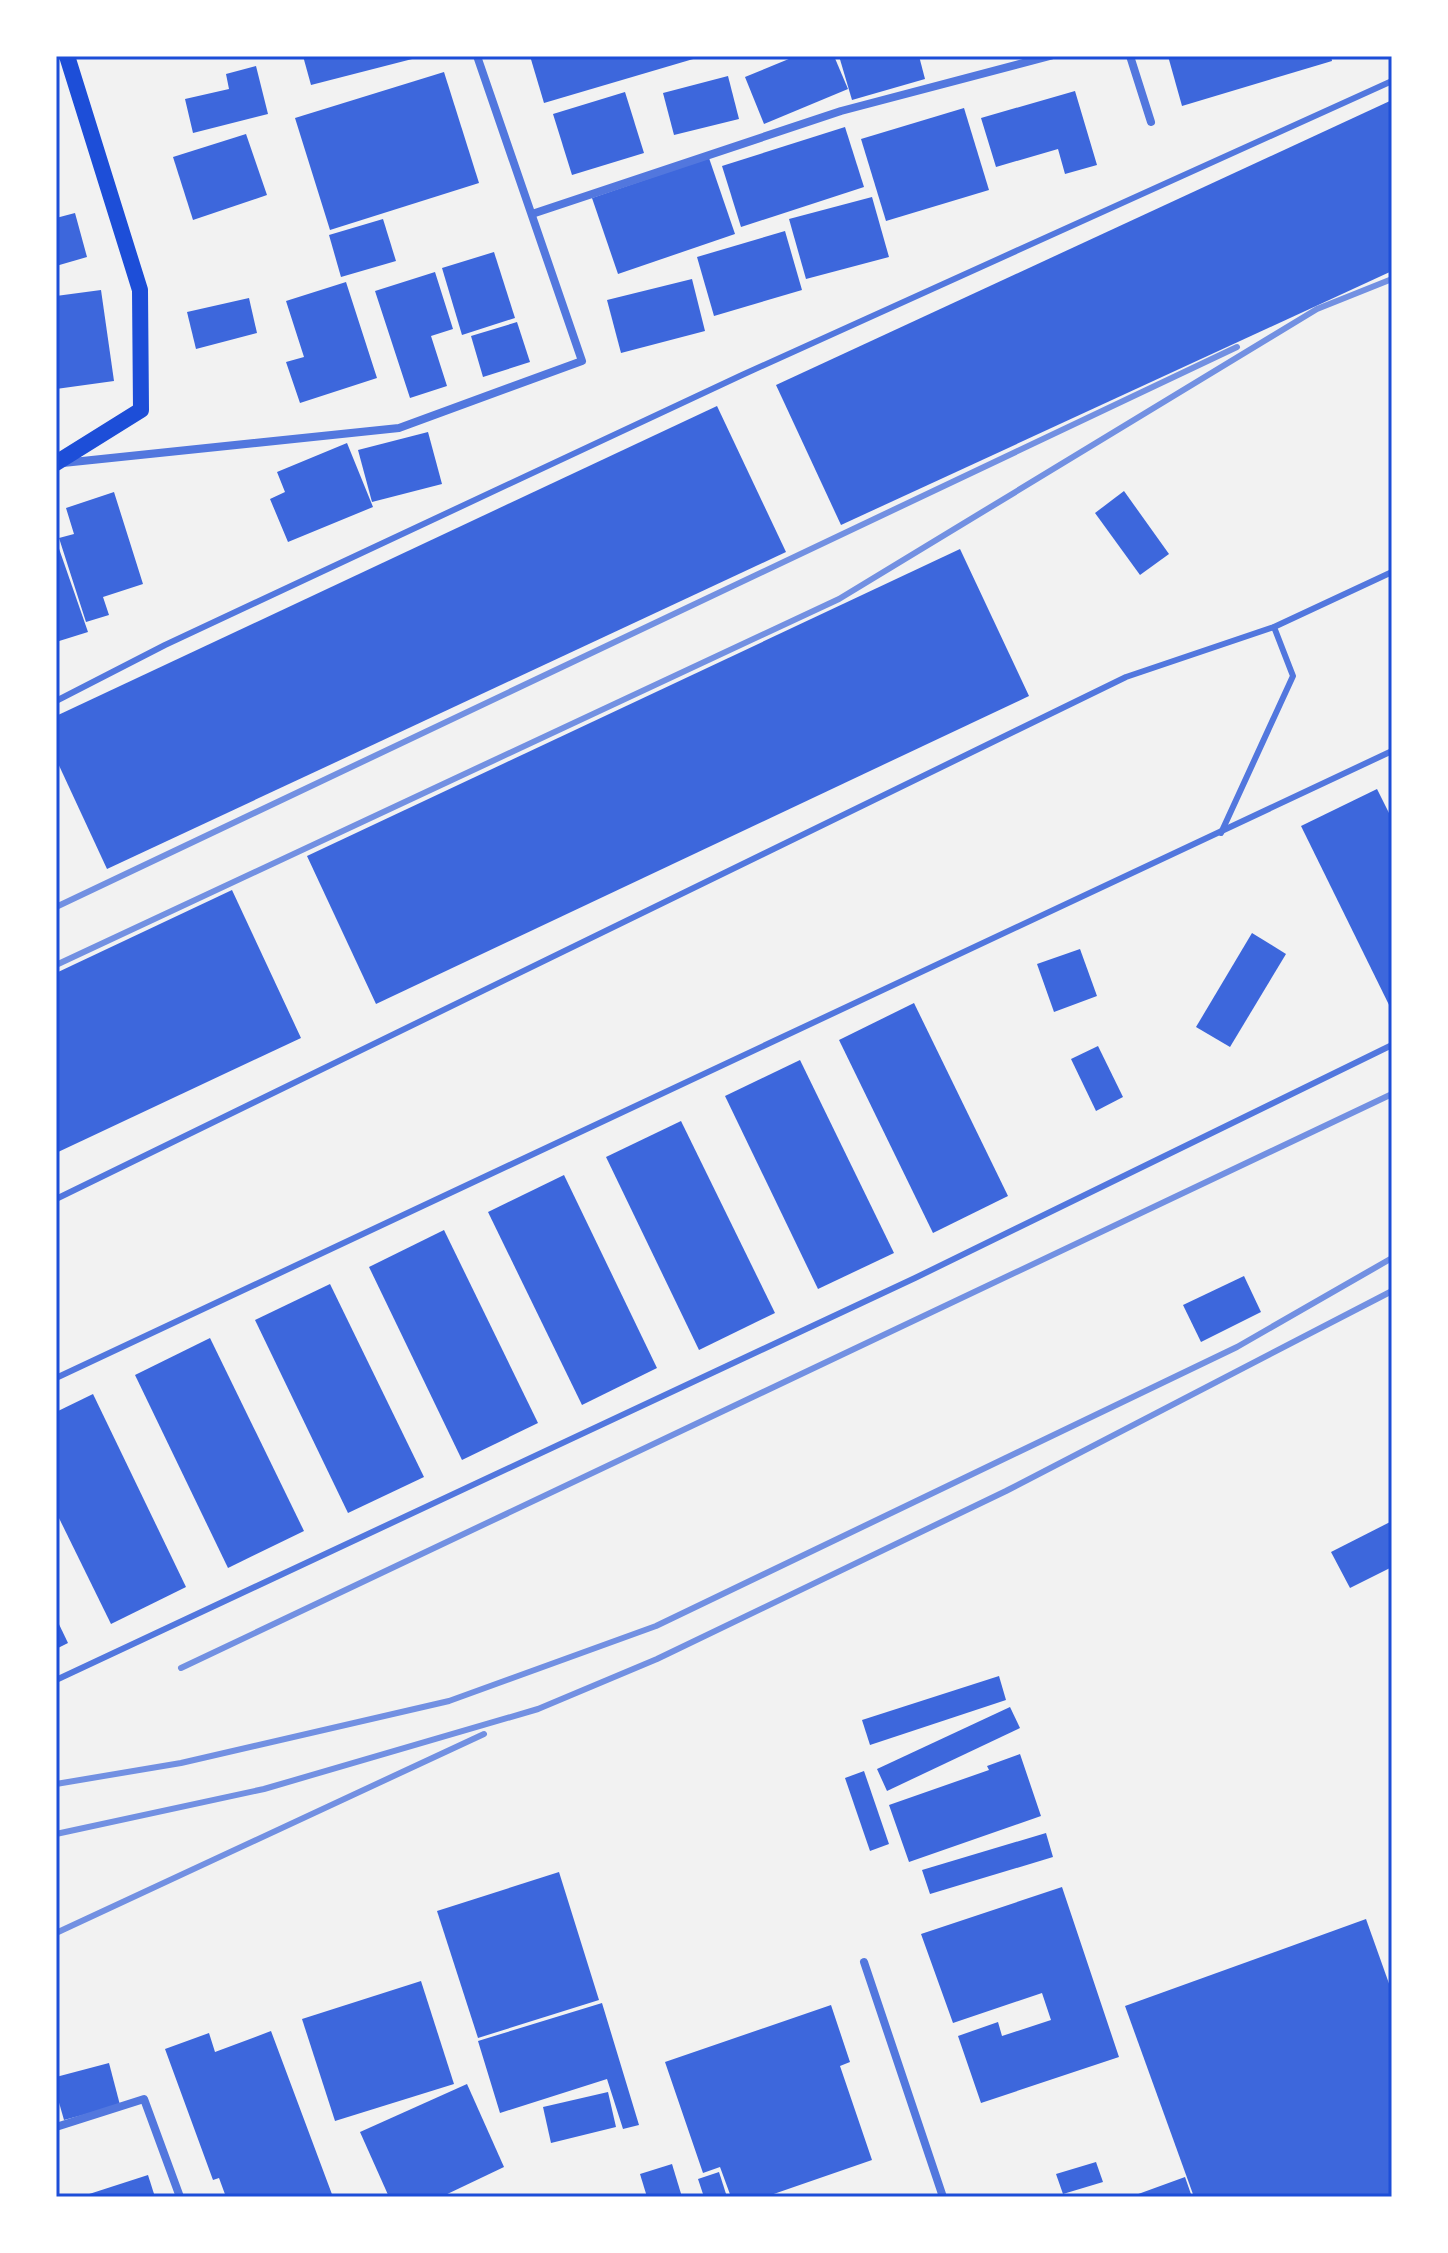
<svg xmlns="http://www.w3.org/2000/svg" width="1448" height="2253" viewBox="0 0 1448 2253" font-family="'Exo 2',sans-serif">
<rect width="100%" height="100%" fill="#f2f2f2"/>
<g fill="#3d67dc">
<path d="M303,56h116l1,1 -109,28z"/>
<path d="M530,56h170v1l-156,46z"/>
<path d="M796,56h38l14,33 -84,35 -19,-47z"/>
<path d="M839,56h80l6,23 -73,21z"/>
<path d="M1168,56h163l1,5 -150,45z"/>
<path d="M256,66l12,48 -75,19 -8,-34 44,-10 -3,-15z"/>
<path d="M444,72l35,111 -149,47 -35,-112z"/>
<path d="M728,76l11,43 -65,16 -11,-42z"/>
<path d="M1075,91l22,74 -32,9 -7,-25 -62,18 -15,-49z"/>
<path d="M625,92l19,61 -72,22 -19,-61z"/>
<path d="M1392,100v171l-551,254 -65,-140z"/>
<path d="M964,108l25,82 -103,31 -25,-82z"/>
<path d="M845,127l19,60 -123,40 -19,-61z"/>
<path d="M246,134l21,61 -74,25 -20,-63z"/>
<path d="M709,158l26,76 -117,40 -26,-76z"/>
<path d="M872,197l17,60 -83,22 -17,-60z"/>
<path d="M75,213l12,44 -31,9v-48z"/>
<path d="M383,219l13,42 -55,16 -12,-42z"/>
<path d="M785,231l17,59 -88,26 -17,-59z"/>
<path d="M494,252l21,66 -53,17 -20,-67z"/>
<path d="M435,272l18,57 -22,7 16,50 -37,12 -35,-107z"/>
<path d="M692,279l13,52 -84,22 -14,-53z"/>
<path d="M346,282l31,96 -77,25 -14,-41 18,-5 -18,-56z"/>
<path d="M101,290l13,91 -58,8v-93z"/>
<path d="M249,298l8,35 -61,16 -9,-37z"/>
<path d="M517,322l13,40 -47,15 -12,-41z"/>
<path d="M717,406l69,146 -679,317 -51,-110v-43z"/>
<path d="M428,432l14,52 -70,18 -14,-52z"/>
<path d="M347,443l26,64 -85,35 -18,-43 15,-7 -8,-20z"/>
<path d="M1124,491l45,63 -29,21 -45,-62z"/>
<path d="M114,492l29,92 -40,13 6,18 -23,7 -27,-84 15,-4 -8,-26z"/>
<path d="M56,540l32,92 -32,10z"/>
<path d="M960,549l69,147 -653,308 -69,-148z"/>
<path d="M1377,789l15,30v192l-91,-185z"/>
<path d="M232,890l69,148 -245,115v-180z"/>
<path d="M1252,933l34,21 -56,93 -34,-20z"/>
<path d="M1080,949l17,47 -43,16 -17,-48z"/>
<path d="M914,1003l94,193 -75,37 -94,-193z"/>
<path d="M1098,1046l25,51 -27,14 -25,-52z"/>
<path d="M800,1060l94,193 -76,36 -93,-193z"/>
<path d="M681,1121l94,192 -76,37 -93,-193z"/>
<path d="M564,1175l93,193 -75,37 -94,-193z"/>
<path d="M444,1230l94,193 -76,37 -93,-193z"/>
<path d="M1244,1276l17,36 -60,30 -18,-37z"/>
<path d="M330,1284l94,193 -76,36 -93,-193z"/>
<path d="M210,1338l94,193 -76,37 -93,-193z"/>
<path d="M93,1394l93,193 -75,37 -55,-112v-100z"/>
<path d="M1392,1521v46l-42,21 -19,-36z"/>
<path d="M56,1618l12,25 -12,6z"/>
<path d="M999,1676l7,24 -136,45 -8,-25z"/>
<path d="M1010,1707l10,21 -133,63 -10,-22z"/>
<path d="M1020,1754l21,62 -132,46 -20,-57 100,-35 -2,-4z"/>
<path d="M864,1771l25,73 -19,7 -25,-73z"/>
<path d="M1046,1833l7,24 -123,37 -8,-24z"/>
<path d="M559,1872l40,128 -121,38 -41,-127z"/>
<path d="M1062,1887l57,170 -138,46 -23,-67 40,-14 4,14 49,-16 -9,-27 -89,30 -32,-89z"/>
<path d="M1366,1919l26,73v205h-198l-69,-191z"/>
<path d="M421,1981l33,103 -119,37 -33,-102z"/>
<path d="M602,2003l37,122 -16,4 -16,-50 -107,34 -22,-72z"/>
<path d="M831,2005l19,57 -10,4 32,94 -107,37h-34l-11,-30 -17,6 -38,-111z"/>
<path d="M271,2031l62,166h-107l-7,-19 -6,2 -48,-131 44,-16 6,19z"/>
<path d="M109,2063l11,42 -56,15 -8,-28v-15z"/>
<path d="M467,2084l37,83 -63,30h-52l-29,-65z"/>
<path d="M608,2092l8,35 -65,16 -8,-36z"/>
<path d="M1096,2162l7,20 -40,12 -7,-20z"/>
<path d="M672,2164l10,33h-35l-7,-23z"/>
<path d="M719,2172l8,25h-23l-6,-18z"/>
<path d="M148,2175l7,22h-72v-1z"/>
<path d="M1185,2177l7,20h-62z"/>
</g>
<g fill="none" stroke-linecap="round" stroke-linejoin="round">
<g stroke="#5277de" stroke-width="6">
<path d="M56,701l109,-56 577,-270 650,-294"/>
<path d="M1221,833l72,-157 -19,-49"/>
<path d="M56,1199l1070,-522 148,-50 118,-55"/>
<path d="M56,1378l1336,-627"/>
<path d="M56,1680l859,-402 477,-233"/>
</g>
<g stroke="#5277de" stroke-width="8">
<path d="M1130,56l21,66"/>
<path d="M532,214l309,-103 209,-55"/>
<path d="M63,463l336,-35 183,-67 -105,-305"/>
<path d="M864,1962l79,235"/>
<path d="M56,2127l88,-28 36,98"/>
</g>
<path stroke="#1d4ed8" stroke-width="16" d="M56,463l85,-53 -1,-120 -73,-234"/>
<g stroke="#7290e2" stroke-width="6">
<path d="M56,907l1181,-560"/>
<path d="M56,965l783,-366 478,-290 75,-30"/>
<path d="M181,1668l1211,-574"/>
<path d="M56,1784l125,-21 268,-62 207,-75 581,-279 155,-89"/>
<path d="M56,1834l208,-45 274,-80 119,-50 349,-168 386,-200"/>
<path d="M56,1933l428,-199"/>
</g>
</g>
<rect width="1448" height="2253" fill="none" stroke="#ffffff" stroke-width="116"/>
<rect x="58" y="58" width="1332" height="2137" fill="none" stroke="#1d4ed8" stroke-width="3"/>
</svg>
